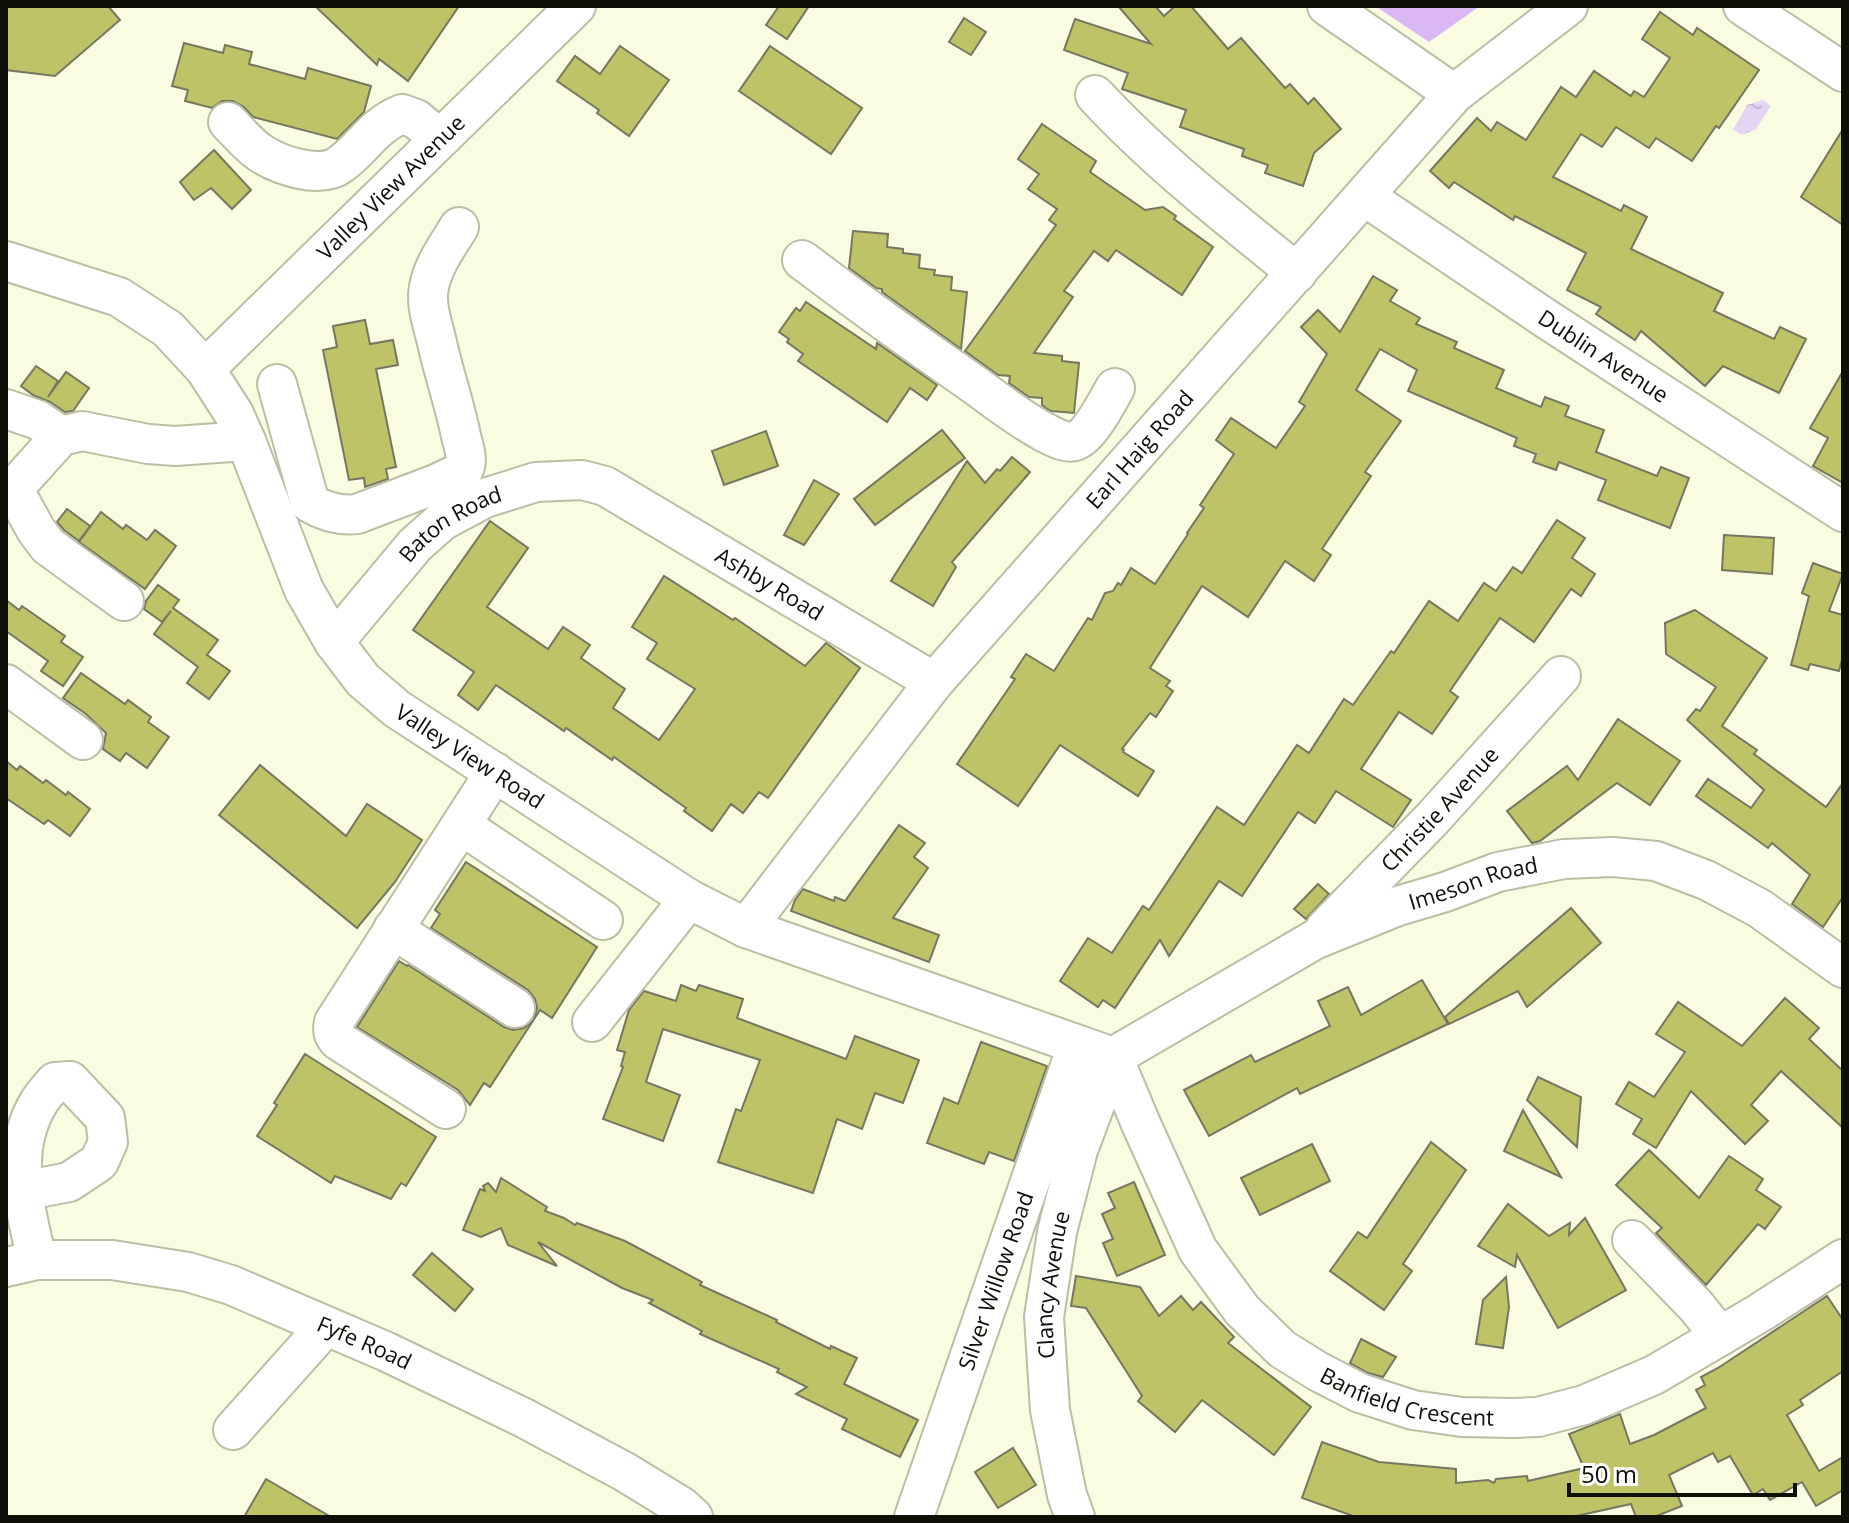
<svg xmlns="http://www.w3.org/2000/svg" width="1849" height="1523" viewBox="0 0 1849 1523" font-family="'Open Sans',sans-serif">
<defs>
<pattern id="water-ripples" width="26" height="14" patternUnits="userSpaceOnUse" patternTransform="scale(2)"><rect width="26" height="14" fill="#e5d4f4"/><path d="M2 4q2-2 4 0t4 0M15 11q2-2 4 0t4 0" fill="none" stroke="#c3b5d0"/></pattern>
</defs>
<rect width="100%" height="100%" fill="#fafce2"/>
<path fill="#dab8f4" d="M1375,6h105l-51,36z"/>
<path fill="url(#water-ripples)" d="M1763,100l8,6 -15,23 -14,6 -9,-5 14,-25z"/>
<g fill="#bec367" stroke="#757760" stroke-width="2">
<path d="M6,6h102l12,14 -65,56 -49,-6z"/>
<path d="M315,6h144l-51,75 -29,-22 -2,6z"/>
<path d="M779,6h30l-22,33 -21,-14z"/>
<path d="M1118,6h37l9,10 11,-10h16l37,43 13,-11 44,50 5,-4 18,20 6,-6 27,31 -27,24 -11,33 -38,-13 3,-8 -26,-9 2,-7 -64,-22 6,-17 -64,-21 6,-16 -64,-23 11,-31 76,25z"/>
<path d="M1660,12l33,23 4,-7 62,42 -40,58 -3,-2 -24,35 -36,-23 -7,10 -33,-21 -14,20 -21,-13 -28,43 68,34 3,-6 23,12 -16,32 92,44 -9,18 60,28 6,-12 26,12 -27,54 -56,-27 -18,20 -64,-55 -6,9 -39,-26 5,-7 -34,-17 19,-37 -71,-37 -2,4 -59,-38 -5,6 -19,-17 47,-53 14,13 6,-9 29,18 35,-53 15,10 18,-26 37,25 3,-5 10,6 26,-39 -28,-19z"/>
<path d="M964,18l22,14 -15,23 -22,-13z"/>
<path d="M184,43l39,10 2,-8 27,7 -3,12 56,15 3,-11 63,18 -7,26 -27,27 -84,-22 -9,-10 -11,-6h-11l-10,7 -27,-7 3,-11 -16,-4z"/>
<path d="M620,46l49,34 -40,56 -32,-23 2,-3 -42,-29 18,-25 25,18z"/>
<path d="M770,46l92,62 -31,46 -92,-63z"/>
<path d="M1042,124l54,37 -6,11 55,38 18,-3 13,9 -2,3 39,28 -31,48 -66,-45 -8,11 -14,-10 -30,40 9,6 -39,56 28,3v5l17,2 -5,50 -23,-2 -5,-3 -4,-3v-7l-13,-1 -20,-14 1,-7 -12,-1 -33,-24 91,-126 -7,-5 8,-11 -29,-20 11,-15 -21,-15z"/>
<path d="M1843,129v96l-42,-28z"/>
<path d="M214,150l37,40 -19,19 -21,-21 -17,12 -14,-18z"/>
<path d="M853,231l35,3 -1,13 16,2v4l17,2 -1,13 16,2 -1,5 18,2 -1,13 16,2 -6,57 -79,-57v-3l-6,-1 -27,-20z"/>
<path d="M1373,276l24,14 -7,11 30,17 -4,6 41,18 -3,6 50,22 -8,18 45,19 4,-10 24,9 -4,10 39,14 -8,22 61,24 4,-9 28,11 -19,50 -72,-28 8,-20 -47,-18 -3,8 -23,-8 3,-8 -22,-8 3,-8 -109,-47 9,-21 -37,-21 -24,41 45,31 -36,51 6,4 -49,73 9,6 -17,26 -29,-20 -37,56 -46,-31 -52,82 20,13 -4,5 7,5 -17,26 -6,-4 -28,36 2,1 -1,2 31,19 -16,25 -78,-51 -42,61 -61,-42 58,-85 -4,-2 15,-23 28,17 34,-53 4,2 13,-27 8,-2 5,-8 3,2 10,-17 24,16 33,-50 -1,-1 17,-25 -4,-3 34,-51 -18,-14 15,-22 45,30 29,-42 -6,-4 28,-48 -26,-27 17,-17 22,22z"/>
<path d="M806,302l70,47 1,-6 60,42 -10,15 -17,-12 -23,34 -89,-61 5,-7 -16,-12 2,-3 -10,-7 17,-24 4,3z"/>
<path d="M365,320l5,24 23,-4 5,25 -22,4 20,98 -10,2 2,10 -23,8 -1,-9 -15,2 -26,-130 14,-3 -4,-21z"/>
<path d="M36,366l22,15 -10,16 18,-25 23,16 -16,23 -8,1 -15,-10 -17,-7 -12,-9z"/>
<path d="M1843,371v112l-30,-17 15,-28 -18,-10z"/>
<path d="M942,430l23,28 -90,67 -21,-26z"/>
<path d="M766,431l12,35 -54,19 -12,-34z"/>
<path d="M1012,457l18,15 -78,90 4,5 -23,39 -42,-25 76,-120 18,22 12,-14 3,2z"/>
<path d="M814,480l25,14 -35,51 -20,-10z"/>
<path d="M67,509l23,17 -11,15 -15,-11 -7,-8z"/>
<path d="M101,512l22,17 3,-4 21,15 8,-10 21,16 -31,43 -66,-47z"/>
<path d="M1557,520l28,18 -13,20 23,16 -14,22 -10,-7 -37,53 -34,-24 -50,73 8,6 -26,37 -33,-22 -38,57 50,31 -18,27 -57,-36 -21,32 -17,-11 -56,84 -23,-15 -50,75 -9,-16 -45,68 -12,-8 -5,7 -38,-26 28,-43 24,15 31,-47 6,4 68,-103 27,18 53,-80 12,8 35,-54 9,6 38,-54 3,2 35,-52 29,20 26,-38 12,8 17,-24 9,6z"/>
<path d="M490,521l38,27 -41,59 61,42 15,-22 27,18 -9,13 44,31 -12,19 46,32 36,-51 -48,-30 10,-16 -25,-16 32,-51 69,44 2,-2 70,48 21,-23 34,25 -92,130 -9,-6 -16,21 -12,-9 -19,27 -28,-20 2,-3 -72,-51 -2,3 -46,-32 -2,3 -68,-46 -18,25 -20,-15 16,-23 -61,-42z"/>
<path d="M1724,535l50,3 -2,36 -50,-4z"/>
<path d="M1813,563l30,11 -14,37 14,4v41l-4,15 -29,-7 -2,6 -17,-5 18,-69 -7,-3z"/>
<path d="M158,585l21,15 -6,8 45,32 -11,15 23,16 -21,28 -22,-16 11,-16 -44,-33 17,-23 -9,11 -18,-13 2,-8z"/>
<path d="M6,600l13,10 3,-4 43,30 -4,6 22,15 -20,29 -22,-15 7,-10 -42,-30z"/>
<path d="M1695,610l72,48 -45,68 35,24 -3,4 72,53 17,-24v114l-20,30 -31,-23 18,-29 -38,-32 -4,5 -72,-52 12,-17 43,29 13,-18 -77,-70 9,-11 4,2 16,-24 -50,-33 -1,-31z"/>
<path d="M81,673l44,31 3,-4 23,17 -3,5 21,15 -22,31 -21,-15 -6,8 -17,-12 3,-16 -20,-19 -23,-16z"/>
<path d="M1618,719l62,42 -30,44 -33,-22 -77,58 -8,2 -25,-32 60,-45 11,14z"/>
<path d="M6,761l11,9 3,-4 23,17 3,-3 20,15 2,-3 22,17 -20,27 -22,-16 -4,4 -38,-26z"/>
<path d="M260,765l86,71 21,-32 55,36 -27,42 -38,46 -138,-113z"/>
<path d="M899,825l26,18 -11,14 14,11 -35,50 46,17 -10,27 -138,-51 4,-11 8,-11 31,12 1,-4 10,4z"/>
<path d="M466,862l131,85 -45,71 -12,-8 -50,77 -6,-4 -14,22 -12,-15 -101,-63 42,-66 8,5 1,-1 96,62 9,3 11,-2 9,-7 4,-13 -2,-9 -7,-9 -97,-62 9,-14 -5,-4z"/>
<path d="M1318,884l11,10 -23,25 -12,-10z"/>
<path d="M1571,908l30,35 -74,64 -9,-16 -69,33 -4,-7z"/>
<path d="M1422,980l26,44 -148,70 -3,-6 -88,48 -25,-46 67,-35 4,7 75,-36 -12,-25 30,-14 13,28z"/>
<path d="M681,985l15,6 3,-6 44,14 -6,19 109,41 9,-23 64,24 -16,43 -28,-10 -13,36 -25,-10 -24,74 -95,-31 18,-53 5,2 19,-51 -97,-31 -17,53 34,13 -17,46 -60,-22 20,-52 -2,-1 4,-14 -8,-2 12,-40 15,-19 32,10z"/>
<path d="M1785,998l34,30 -10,11 34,32v57l-62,-57 -30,34 17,16 -23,23 -54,-53 -35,57 -23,-14 9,-15 -26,-15 13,-22 25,15 31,-45 -29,-18 22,-32 64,44z"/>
<path d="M981,1042l66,24 -33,95 -25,-9 -5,12 -57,-21 17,-45 14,6z"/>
<path d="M305,1054l131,83 -30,49 -5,-3 -10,16 -56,-23 -4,7 -74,-47 20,-31 -3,-2z"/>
<path d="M1538,1077l43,20 -4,50 -50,-47z"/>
<path d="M1523,1110l38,67 -57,-26z"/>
<path d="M1431,1142l35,28 -63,94 9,7 -28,39 -54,-39 28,-39 9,6z"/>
<path d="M1312,1144l18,37 -70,34 -19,-37z"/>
<path d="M1649,1150l50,48 30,-42 34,23 -7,11 25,17 -16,22 -7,-5 -52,61 -50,-52 6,-5 -46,-43z"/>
<path d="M501,1178l46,29 -2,4 19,7 11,7 2,-2 48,18 77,41 -2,3 77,35 -1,2 54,27 1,-3 26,12 -13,26 74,36 -18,37 -58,-28 5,-10 -51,-25 11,-7 -30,-15 2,-3 -79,-35 2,-3 -53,-28 4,-3 -31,-12 -84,-46 19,24 -49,-21 -7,-17 -20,9 -18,-7 17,-41 5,2 -2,-5 5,-3 8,9z"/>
<path d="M1134,1182l31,73 -48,21 -14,-33 10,-4 -11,-25 13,-6 -7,-15z"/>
<path d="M1508,1204l41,32 21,-13 -1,12 16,-17 41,72 -68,38 -41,-73 -2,12 -37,-21z"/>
<path d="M432,1253l41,36 -18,22 -42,-36z"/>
<path d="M1076,1276l64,11 19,29 22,-20 12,14 8,-8 33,35 -6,6 83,64 -37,48 -72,-55 -27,32 -37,-31 4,-5 -56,-88 -15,-2z"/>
<path d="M1506,1277l3,30 -6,41 -27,-4 7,-44z"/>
<path d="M1827,1296l16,24v51l-43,29 3,5 -16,10 32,56 24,-14v33l-27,16 -14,-24 -32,18 -7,-11 -10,6 -23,-39 -12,6 -5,-9 -44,22 13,31 -28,11h-18l-5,-13 -59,13h-216l-54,-19 20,-56 57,20 77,7v14l32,-3 6,3 2,-4 31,-3 1,5 56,-13 -15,-34 51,-20 10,30 24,-9 52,-27 -10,-18 9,-5 -4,-8 17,-9z"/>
<path d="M1361,1339l35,18 -13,20 -15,-4 -18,-10z"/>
<path d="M1013,1448l23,37 -38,23 -23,-36z"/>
<path d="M266,1479l65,38h-87z"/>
</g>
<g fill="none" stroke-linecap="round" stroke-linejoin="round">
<defs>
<g id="minor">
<path d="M1327,6l127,88"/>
<path d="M1743,6l100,66"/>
<path d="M1095,95c61,66 132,121 202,178"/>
<path d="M228,122c10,10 20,22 31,30 19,13 61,28 82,12 22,-16 33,-39 61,-50l14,5 24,20"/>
<path id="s1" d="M1364,196l181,122 298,194"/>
<path d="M802,260c53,40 108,80 163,118 26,18 52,40 81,55 8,4 20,11 29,8 15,-5 32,-39 40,-53"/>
<path id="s2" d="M6,261l113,36 49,32 37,40 29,45 12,27 58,149 30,52 29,38 34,29 292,190 57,29 367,129"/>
<path id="s3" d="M205,369l371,-363"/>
<path d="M277,384l33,119c15,9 29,13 47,11l79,-30 27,-13c6,-10 1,-23 -2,-35 -6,-30 -16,-59 -23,-89 -4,-20 -13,-40 -9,-60 4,-22 19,-42 30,-60"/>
<path d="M6,409l32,11 23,16"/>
<path d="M14,490l22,40 12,16 76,55"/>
<path d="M6,497l55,-61 21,-5 66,13 27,2 71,-5"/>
<path id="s4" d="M334,642l81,-97 27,-24 43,-23 51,-16 46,-2 23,6 329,196"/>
<path d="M6,684l77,56"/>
<path d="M461,825l142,95"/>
<path id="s5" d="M746,928l188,-246 520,-588 114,-88"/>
<path d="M393,929l122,79"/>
<path id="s6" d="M1325,929l108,-111 128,-142"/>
<path d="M592,1022l97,-123"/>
<path id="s7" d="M1113,1057l28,67 57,126 44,60 40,39 37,23 41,21 53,17 49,7 51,1 25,-1 46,-12 70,-30 107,-63 82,-53"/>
<path id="s8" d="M1113,1057l201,-117 84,-34 47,-14 53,-20 66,-13 49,-2 43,4 50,19 53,28 84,60"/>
<path d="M446,1109l-107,-68c-6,-6 -7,-10 -5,-19l161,-250"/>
<path d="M23,1191l46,-9 30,-20 9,-20 -3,-24 -35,-37 -15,1c-5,6 -12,13 -16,20 -30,48 -14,106 -2,158"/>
<path d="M1632,1240l64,66 24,30"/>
<path id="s9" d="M6,1267l31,-7h75l76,12 43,13 156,67 137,66 101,54 57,35 11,10"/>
<path d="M233,1430l92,-103"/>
<path id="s10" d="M914,1517l163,-471"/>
<path id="s11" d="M1075,1517l-8,-22 -17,-85 -6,-93 13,-85 21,-82 35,-93"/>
</g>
</defs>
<use href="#minor" stroke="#bbbda4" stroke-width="42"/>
<use href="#minor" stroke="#fff" stroke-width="38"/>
</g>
<g text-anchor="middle" stroke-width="6" stroke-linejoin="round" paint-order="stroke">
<g font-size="22" fill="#0e0f07" stroke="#fff">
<text dy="8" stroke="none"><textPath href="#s3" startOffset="260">Valley View Avenue</textPath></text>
<text dy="8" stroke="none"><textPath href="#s1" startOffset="288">Dublin Avenue</textPath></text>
<text dy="8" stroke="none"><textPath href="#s5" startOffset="620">Earl Haig Road</textPath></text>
<text dy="8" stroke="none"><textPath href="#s4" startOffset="168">Baton Road</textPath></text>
<text dy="8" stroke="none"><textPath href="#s4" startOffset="526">Ashby Road</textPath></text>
<text dy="8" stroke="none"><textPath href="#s2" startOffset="714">Valley View Road</textPath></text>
<text dy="8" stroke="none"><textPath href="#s6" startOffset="166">Christie Avenue</textPath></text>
<text dy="8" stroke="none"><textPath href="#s8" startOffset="402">Imeson Road</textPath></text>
<text dy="8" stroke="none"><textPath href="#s10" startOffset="250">Silver Willow Road</textPath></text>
<text dy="8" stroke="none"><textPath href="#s11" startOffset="236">Clancy Avenue</textPath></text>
<text dy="8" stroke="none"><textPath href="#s9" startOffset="374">Fyfe Road</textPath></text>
<text dy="8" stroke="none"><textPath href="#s7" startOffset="478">Banfield Crescent</textPath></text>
</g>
</g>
<rect width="1849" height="1523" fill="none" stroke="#0e0f07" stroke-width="16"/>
<path d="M1569 1483v12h226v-12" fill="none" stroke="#0e0f07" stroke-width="4"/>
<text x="1581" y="1483" font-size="24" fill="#0e0f07" stroke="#ffffff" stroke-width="6" paint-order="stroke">50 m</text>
</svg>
